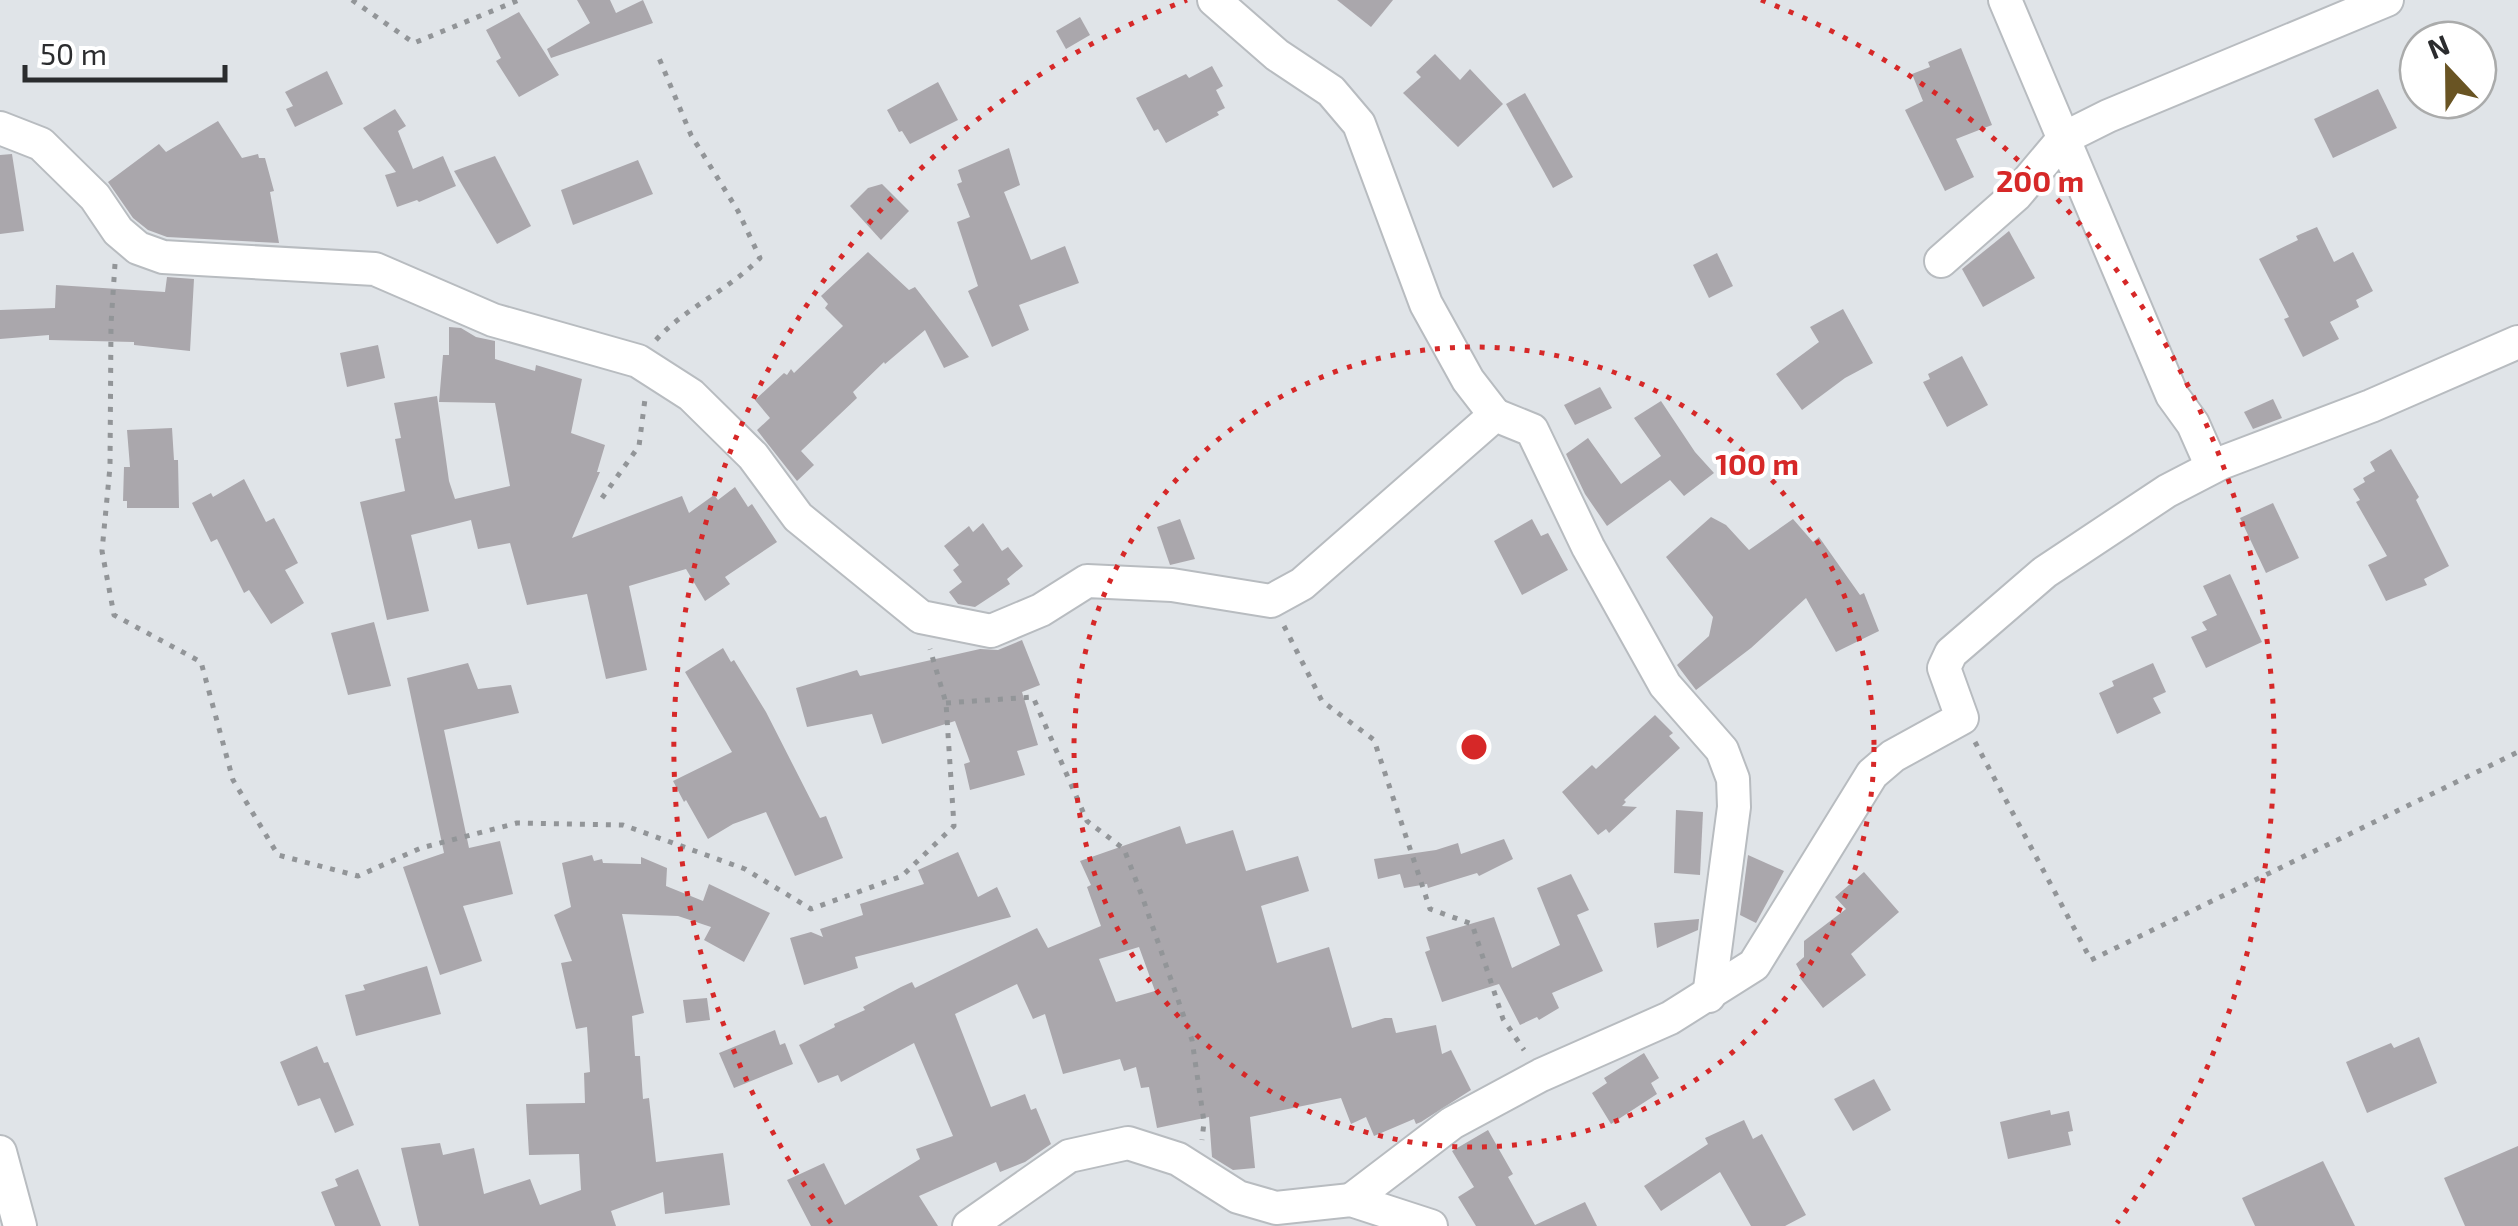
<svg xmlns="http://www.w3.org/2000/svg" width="2518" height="1226" viewBox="0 0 2518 1226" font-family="'Exo 2',sans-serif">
<rect width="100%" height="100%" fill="#e0e4e8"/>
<g fill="#aaa7ac" fill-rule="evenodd">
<path d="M577,0h33l6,13 27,-13 10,23 -102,35 -4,-9 43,-26z"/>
<path d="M1337,0h56l-22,27z"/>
<path d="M519,12l40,63 -40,22 -23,-36 5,-3 -15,-28z"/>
<path d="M1080,17l10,18 -24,14 -10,-18z"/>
<path d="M1961,48l31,77 -36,14 18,38 -29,14 -40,-81 18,-9 -11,-27 18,-7 -2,-5z"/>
<path d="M1435,54l25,26 10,-11 33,35 -45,43 -55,-54 18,-16 -5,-5z"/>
<path d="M1212,66l11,20 -7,4 9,18 -8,4 2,3 -53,28 -8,-14 -4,2 -18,-33 50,-24 3,4z"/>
<path d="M327,71l16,33 -48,23 -9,-18 7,-3 -8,-14z"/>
<path d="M938,82l20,38 -48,24 -8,-13 -3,1 -12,-22z"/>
<path d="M2378,89l19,39 -64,30 -19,-39z"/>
<path d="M1525,93l48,84 -20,11 -47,-84z"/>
<path d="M395,109l11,17 -8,5 15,38 30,-13 13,30 -37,16 -2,-2 -20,7 -12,-32 11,-3 -33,-44z"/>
<path d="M218,121l24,37 16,-4 1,4h6l9,33 -4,1 9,51 -112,-6 -19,-7 -15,-12 -25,-36 51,-38 7,8z"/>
<path d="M1009,148l11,37 -16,7 27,68 34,-14 14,37 -60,22 10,25 -37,17 -24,-56 10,-5 -21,-64 13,-5 -13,-33 5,-2 -4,-12z"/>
<path d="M12,154l12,77 -24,3v-79z"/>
<path d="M495,156l36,70 -34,18 -43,-73z"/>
<path d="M638,160l15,34 -80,31 -12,-35z"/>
<path d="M882,184l27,27 -28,29 -31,-34 18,-18z"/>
<path d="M2317,227l17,35 19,-10 20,39 -17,9 3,7 -29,15 9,17 -36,18 -19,-38 5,-2 -30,-58 39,-19 -2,-4z"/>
<path d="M2009,231l26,47 -52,29 -21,-38z"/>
<path d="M868,252l41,38 6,-3 54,70 -25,11 -19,-38 -40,34 -1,-2 -31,30 4,6 -56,53 13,14 -17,16 -40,-51 13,-12 -15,-18 29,-27 3,2 4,-6 3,4 49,-47 -18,-18 3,-4 -7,-8z"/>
<path d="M1717,253l16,33 -24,12 -16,-33z"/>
<path d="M167,277l27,2 -4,72 -56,-6v-3l-85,-2v-5l-49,4v-29l55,-2 1,-23 109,7z"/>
<path d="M1843,309l30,54 -28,15 -43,32 -26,-36 43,-32 -9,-15z"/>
<path d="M449,327l12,1 15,9 19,4v18l40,12 1,-6 46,14 -11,54 34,12 -8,27h3l-28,66 110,-42 7,17 25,-18 4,5 17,-13 13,20 4,-3 25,38 -52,35 5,7 -25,17 -19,-32 -57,17 18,84 -41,9 -19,-85 -60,11 -17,-62 -32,6 -7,-29 -60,15 18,76 -42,9 -27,-118 45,-11 -10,-52 6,-1 -7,-35 43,-7 12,85 6,18 55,-13 -15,-83 -56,-1 4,-47h6z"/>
<path d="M378,345l7,33 -38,9 -7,-34z"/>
<path d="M1962,356l26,49 -41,22 -24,-45 7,-3 -2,-5z"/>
<path d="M1600,387l12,21 -37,17 -11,-20z"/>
<path d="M2273,399l9,19 -29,11 -9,-17z"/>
<path d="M1661,401l34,51 19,21 -30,23 -14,-16 -63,46 -22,-32 -19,-40 22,-16 33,46 40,-28 -27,-38z"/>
<path d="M172,428l2,32h4l1,48h-52v-7h-4l1,-34h6l-3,-37z"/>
<path d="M2391,449l28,48 -3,3 33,66 -25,13 3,6 -41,16 -18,-36 19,-9 -31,-54 4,-2 -7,-11 12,-7 -2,-4 12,-7 -5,-9z"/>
<path d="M244,479l22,43 8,-4 24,45 -13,7 19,33 -33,21 -22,-34 -5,3 -27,-54 -6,3 -19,-39 19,-10 2,4z"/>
<path d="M2273,503l26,55 -33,15 -26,-55z"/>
<path d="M1711,517l15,8 23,25 44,-31 20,23 6,-5 41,58 4,-2 15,38 -43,21 -30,-54 -55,50 -55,42 -19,-25 32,-29 4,-19 -47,-60z"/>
<path d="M1180,519l15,40 -25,6 -13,-38z"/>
<path d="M1532,519l9,17 7,-3 20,37 -46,25 -28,-54z"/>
<path d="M983,523l19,28 6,-4 15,19 -16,13 3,5 -35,23 -17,-3 -9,-12 13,-10 -9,-12 6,-5 -15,-19 25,-20 4,6z"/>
<path d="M2230,574l32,68 -56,26 -15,-31 16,-7 -5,-8 15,-7 -14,-29z"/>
<path d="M374,622l17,64 -43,9 -17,-62z"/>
<path d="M1022,640l18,45 -18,7 16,53 -21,6 8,24 -55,15 -6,-26 6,-2 -15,-41 -73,23 -10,-30 -65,13 -11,-39 61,-18 3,6 120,-27 18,1z"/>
<path d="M723,648l8,14 3,-2 32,52 54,106 6,-2 17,42 -48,18 -29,-64 -33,12 -25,15 -22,-39 -2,2 -11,-21 59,-29 -47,-80z"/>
<path d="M468,663l10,26 33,-4 8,28 -75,17 25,118 31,-7 13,53 -50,12 19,55 -42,14 -37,-108 41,-14 -37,-175z"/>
<path d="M2153,663l13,29 -13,6 8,15 -44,21 -18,-41 15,-7 -2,-5z"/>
<path d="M1655,715l18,18 -4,3 11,12 -56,52 2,2 -4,4 15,1 -28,26 -3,-4 -8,6 -36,-43 30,-27 4,4z"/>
<path d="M1676,810l27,2 -3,63 -26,-2z"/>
<path d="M1180,826l6,18 47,-14 13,41 52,-15 11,35 -48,15 16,57 52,-16 23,81 33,-10h7l4,15 40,-8 6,29 9,-4 20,40 -50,32 -5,2 -2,-5 -40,17 -8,-19 -15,7 -10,-26 -91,19 5,51 -22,2 -21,-13 -3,-40 -52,11 -8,-41 -8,1 -5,-21 -12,4 -4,-12 -57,15 -18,-60 -12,5 -16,-35 -62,30 36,93 34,-13 6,16 5,-2 15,36 -26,18 -25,10 -4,-10 -77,34 19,30h-127l-24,-46 37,-17 21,42 75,-46 -4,-10 37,-13 -39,-93 -73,39 -3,-7 -20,8 -19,-38 36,-18 -1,-3 31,-14 -2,-3 38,-20 11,-5 3,6 122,-60 11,20 53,-22 -14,-39 4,-2 -11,-24zM1139,947l16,44 -39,11 -17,-43z"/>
<path d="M1504,839l9,20 -34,17 -2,-3 -49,15 -1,-4 -23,4 -4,-14 -22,5 -4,-20 62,-9 22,-7 3,11z"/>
<path d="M958,852l20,45 19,-10 14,30 -156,40 3,11 -54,17 -14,-47 21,-6 12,5 -3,-8 43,-14 -3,-11 64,-20 -6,-14z"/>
<path d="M592,855l2,6 8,-2 1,4 38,1v-7l26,11 -1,18 37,15 6,-17 61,29 -26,49 -40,-22 7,-13 -33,-11 -56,-2 22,99 -12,3 3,40h5l3,43 6,-1 7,64 67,-9 7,52 -65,9 -2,-22 -52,19 5,15h-197l-18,-78 39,-5 3,12 31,-7 10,46 46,-15 10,26 41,-15 -2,-36 -50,1 -3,-51 59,-1 -1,-30 6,-1 -3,-45 -11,2 -15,-66 11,-2 -18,-46 17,-8 -9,-44z"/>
<path d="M1748,855l36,16 -28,52 -16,-8z"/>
<path d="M1864,872l35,40 -48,42 15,21 -43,33 -23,-30 2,-3 -6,-11 8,-7v-16l42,-32 -11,-12z"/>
<path d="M1571,874l18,36 -12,5 26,56 -51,22 7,15 -20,12 -2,-3 -17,8 -21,-41 -57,18 -17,-50 5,-2 -4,-13 68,-20 18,51 48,-23 -23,-57z"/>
<path d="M1699,919l-1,11 -41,18 -3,-25z"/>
<path d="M427,966l14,48 -85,22 -11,-41 20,-5 -2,-5z"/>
<path d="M707,998l3,22 -24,3 -3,-23z"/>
<path d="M775,1030l5,15 5,-2 8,21 -59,24 -15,-35z"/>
<path d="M2419,1037l18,46 -70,30 -21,-51 45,-19 3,5z"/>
<path d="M317,1046l7,17 4,-1 26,63 -19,8 -15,-35 -22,8 -18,-44z"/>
<path d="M1644,1053l15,25 -8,5 6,11 -46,30 -19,-31 15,-10 -3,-5z"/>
<path d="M1874,1079l17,31 -38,21 -19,-32z"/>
<path d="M2050,1110l1,5 18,-4 4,20 -5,1 3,13 -63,14 -8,-37z"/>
<path d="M1744,1120l9,19 9,-5 44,81 -21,11h-34l-31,-54 -59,39 -17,-25 64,-42 -3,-6z"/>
<path d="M1488,1130l25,44 -5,3 27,48 50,-23 12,24h-121l-18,-29 16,-10 -22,-36z"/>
<path d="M2518,1146v80h-53l-21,-48z"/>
<path d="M2323,1161l32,65h-100l-13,-28z"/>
<path d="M358,1169l23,57h-46l-14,-34 17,-6 -3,-7z"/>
</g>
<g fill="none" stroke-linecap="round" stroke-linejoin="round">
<defs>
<g id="street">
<path d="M1214,0l63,55 54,36 28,33 67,180 42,76 27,35"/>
<path d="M2005,0l167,395 21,29 19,43"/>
<path d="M0,128l41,16 54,53 23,34 20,17 25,9 212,12 118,51 145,41 53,34 62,61 45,61 123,100 70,14 50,-21 46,-29 85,4 99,16 31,-17 193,-169 37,15 56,117 77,138 57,65 11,29 1,28 -25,189"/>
<path d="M1941,261l75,-66 48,-57 44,-22 279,-116"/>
<path d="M0,1152l20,74"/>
<path d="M1351,1200l101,-77 89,-48 129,-57 84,-53 118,-191 21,-18 69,-38 -18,-50 7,-15 94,-81 122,-81 54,-28 150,-57 147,-64"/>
<path d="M969,1226l100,-70 59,-13 50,16 60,38 38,11 75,-8 80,26"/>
</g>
</defs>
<use href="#street" stroke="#b8bcc0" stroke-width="36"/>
<g stroke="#929598" stroke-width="5" stroke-dasharray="5 8" stroke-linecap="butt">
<path d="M352,0l62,43 105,-43"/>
<path d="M115,264l-4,60 -1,143 -8,84 12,64 87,47 32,118 45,75 80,21 63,-28 96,-25 106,2 122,44 66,40 91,-33 52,-50 -8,-123 -16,-54"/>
<path d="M656,340c30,-33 73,-50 104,-82l-22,-47 -47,-76 -32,-77"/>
<path d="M602,498l37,-52 6,-47"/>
<path d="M1284,626l38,75 52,39 56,169 42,15 31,95 21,31"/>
<path d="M946,703l87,-6 54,124 37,28 18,47 50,144 12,82 -2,18"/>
<path d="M1975,742l116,218 427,-208"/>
</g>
<use href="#street" stroke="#fff" stroke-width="32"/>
</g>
<g fill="none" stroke="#d62828" stroke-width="5" stroke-dasharray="5 10">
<circle cx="1474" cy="747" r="400"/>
<path d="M831 1223A800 800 0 0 1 1187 0M1761 0A800 800 0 0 1 2117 1223"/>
</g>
<circle cx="1474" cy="747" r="15" fill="#d62828" stroke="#fff" stroke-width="5"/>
<g font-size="30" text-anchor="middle" font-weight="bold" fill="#d62828" stroke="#fff" stroke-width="8" stroke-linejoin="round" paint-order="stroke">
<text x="2040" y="192">200 m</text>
<text x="1757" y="475">100 m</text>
</g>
<g transform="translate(2448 70) rotate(338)"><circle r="48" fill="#ffffff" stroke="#aaabab" stroke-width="2.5"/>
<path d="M0-8L18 38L0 25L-18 38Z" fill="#695423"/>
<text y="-15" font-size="28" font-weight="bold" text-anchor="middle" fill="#2b2c2e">N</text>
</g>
<path d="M25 65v15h200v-15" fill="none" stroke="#2b2c2e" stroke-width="5"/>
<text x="40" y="65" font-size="30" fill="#2b2c2e" stroke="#ffffff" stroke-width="8" paint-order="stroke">50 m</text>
</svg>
